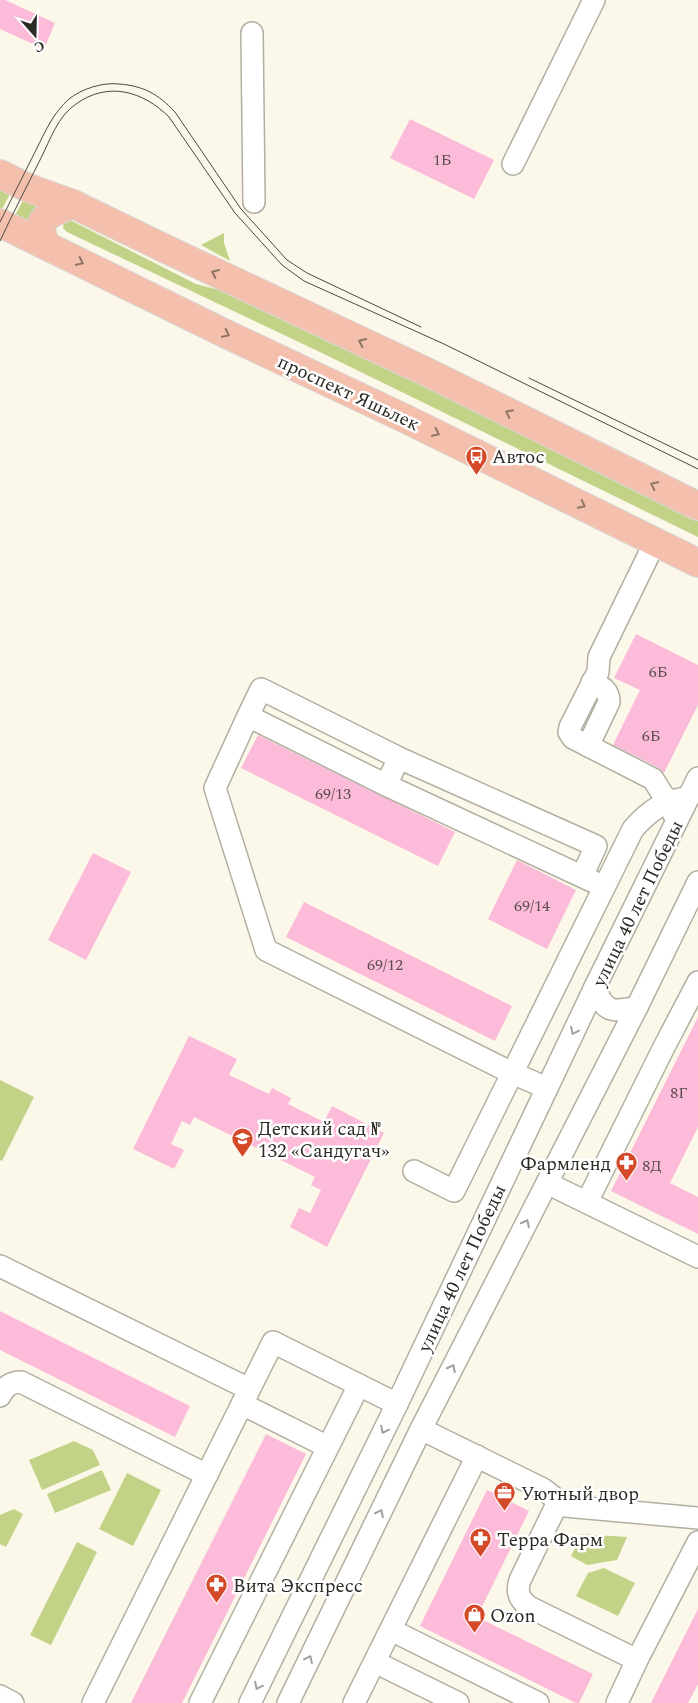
<svg xmlns="http://www.w3.org/2000/svg" width="698" height="1703" viewBox="0 0 698 1703" font-family="Spectral,serif">
<rect width="100%" height="100%" fill="#fcf8e9"/>
<g fill="#c2d286">
<path d="M0,186l11,6 -10,19h-1z"/>
<path d="M24,199l16,8 -10,18 -16,-8z"/>
<path d="M64,221h8l124,63 47,12 455,219v22l-374,-183 -257,-122 -4,-4z"/>
<path d="M224,233v10l6,18 -29,-16z"/>
<path d="M0,1080l34,17 -32,64 -2,-1z"/>
<path d="M74,1441l19,9 7,15 -58,25 -13,-30z"/>
<path d="M102,1470l9,20 -56,23 -8,-19z"/>
<path d="M127,1473l34,17 -28,56 -34,-17z"/>
<path d="M14,1509l9,5 -17,33 -6,-3v-29z"/>
<path d="M582,1534l45,3 -10,23 -30,5 -16,-9z"/>
<path d="M77,1542l20,10 -46,93 -21,-10z"/>
<path d="M604,1568l31,15 -17,33 -42,-20 12,-23z"/>
</g>
<g fill="#fbbbd9">
<path d="M0,0h5l50,23 -11,26 -44,-20z"/>
<path d="M410,119l84,41 -20,39 -84,-41z"/>
<path d="M636,634l62,31v40l-34,68 -5,-5 -46,-23 27,-55 -26,-12z"/>
<path d="M258,735l197,97 -17,34 -197,-98z"/>
<path d="M93,853l38,19 -45,88 -38,-20z"/>
<path d="M517,860l59,30 -29,59 -59,-30z"/>
<path d="M304,902l208,104 -17,35 -209,-104z"/>
<path d="M698,1017v110l-28,56 28,14v37l-87,-43z"/>
<path d="M189,1036l48,23 -8,16 40,19 3,-6 19,10 -3,6 36,18 8,-16 52,27 -57,114 -37,-20 9,-19 11,5 11,-23 -10,-5 4,-8 -121,-60 -4,8 -8,-4 -11,23 13,6 -10,19 -41,-20z"/>
<path d="M0,1311l190,95 -15,31 -175,-87z"/>
<path d="M266,1434l40,20 -124,249h-51z"/>
<path d="M487,1490l42,21 -52,106 116,57 -14,29h-3l-156,-77z"/>
<path d="M698,1609v75l-10,19h-37z"/>
</g>
<g fill="none" stroke-linecap="round" stroke-linejoin="round">
<defs>
<g id="minor">
<path d="M252,33l2,169"/>
<path d="M513,164l81,-164"/>
<path d="M655,542l-56,115 -1,15 -28,55 -1,5 4,6 80,41 10,16 7,6 3,12"/>
<path d="M248,716l13,-27 138,69 -13,27 -138,-69 -33,72 51,162 246,123 35,15"/>
<path d="M588,746l21,-44c0,-12 -7,-15 -17,-20"/>
<path d="M399,758l197,88 -14,30"/>
<path d="M386,785l208,97"/>
<path d="M595,987c9,25 17,26 42,20"/>
<path d="M414,1171l40,20 179,-362c18,-20 29,-27 56,-32"/>
<path d="M547,1183l151,74"/>
<path d="M587,1202l76,-153 35,-67"/>
<path d="M0,1266l249,123"/>
<path d="M0,1396c5,-9 10,-14 21,-14l186,93"/>
<path d="M421,1429l122,60 22,17 133,12"/>
<path d="M328,1447l31,-62"/>
<path d="M558,1502l-38,78c-4,12 -1,19 9,27l108,53"/>
<path d="M391,1630l147,73"/>
<path d="M375,1662l83,41"/>
<path d="M0,1696l13,7"/>
<path d="M93,1703l180,-361 124,62"/>
<path d="M200,1703l128,-256 -86,-43"/>
<path d="M250,1703l147,-299 198,-417 103,-209"/>
<path d="M288,1703l133,-274 216,-422 61,-125"/>
<path d="M354,1703l123,-247"/>
<path d="M617,1703l20,-43 61,-118"/>
</g>
<g id="major">
<path d="M0,174l26,13 47,17 97,47 259,122 269,133"/>
<path d="M0,223l224,110 182,86 292,144"/>
<path d="M47,246c-16,-28 4,-33 26,-42"/>
</g>
</defs>
<use href="#minor" stroke="#b2afa1" stroke-width="24"/>
<use href="#major" stroke="#d9d9d8" stroke-width="30"/>
<use href="#minor" stroke="#fff" stroke-width="21"/>
<use href="#major" stroke="#f4bfac" stroke-width="28"/>
<g stroke="#4a4941" stroke-width="1">
<path d="M0,222c12,-24 24,-48 36,-72 9,-18 17,-37 33,-51 12,-10 34,-17 50,-15 25,2 39,10 56,28l66,97 46,51 20,13 114,54"/>
<path d="M0,241c13,-28 27,-55 41,-83 9,-18 17,-42 35,-54 32,-23 67,-13 93,13l66,96 47,52 22,16 140,63 254,125"/>
<path d="M529,378l169,82"/>
</g>
</g>
<defs><path id="oneway-chevron" d="M-2-3.5L2.5 0L-2 3.5" fill="none" stroke-width="1.6" stroke-linecap="round" stroke-linejoin="round" transform="scale(1.25)"/></defs>
<g stroke="#907468">
<use href="#oneway-chevron" transform="translate(80 262) rotate(26)"/>
<use href="#oneway-chevron" transform="translate(215 273) rotate(-155)"/>
<use href="#oneway-chevron" transform="translate(226 334) rotate(26)"/>
<use href="#oneway-chevron" transform="translate(362 342) rotate(-155)"/>
<use href="#oneway-chevron" transform="translate(509 413) rotate(-154)"/>
<use href="#oneway-chevron" transform="translate(436 433) rotate(26)"/>
<use href="#oneway-chevron" transform="translate(654 485) rotate(-154)"/>
<use href="#oneway-chevron" transform="translate(582 505) rotate(26)"/>
</g>
<g stroke="#a09f9c">
<use href="#oneway-chevron" transform="translate(574 1031) rotate(116)"/>
<use href="#oneway-chevron" transform="translate(526 1223) rotate(-63)"/>
<use href="#oneway-chevron" transform="translate(452 1368) rotate(-63)"/>
<use href="#oneway-chevron" transform="translate(384 1430) rotate(116)"/>
<use href="#oneway-chevron" transform="translate(380 1513) rotate(-64)"/>
<use href="#oneway-chevron" transform="translate(309 1659) rotate(-64)"/>
<use href="#oneway-chevron" transform="translate(258 1686) rotate(116)"/>
</g>
<defs>
<symbol id="bus-pin" viewBox="-11 -11 22 30"><path d="M0 17L-7.5 6A9.5 9.5 0 1 1 7.5 6Z" fill="#d44a29" stroke="#fff"/><path d="M-5-6H5V4H4V6H2V4H-2V6H-4V4H-5ZM-3.5-4V0h7V-4ZM-3.5 1.2v1.5H-2V1.2ZM2 1.2v1.5H3.5V1.2Z" fill="#fff"/></symbol>
<symbol id="school-pin" viewBox="-11 -11 22 30"><path d="M0 17L-7.5 6A9.5 9.5 0 1 1 7.5 6Z" fill="#d44a29" stroke="#fff"/><path d="M0-5L7-2L0 1L-7-2ZM-4 1L0 2.5L4 1V4Q0 6-4 4Z" fill="#fff"/></symbol>
<symbol id="pharmacy-pin" viewBox="-11 -11 22 30"><path d="M0 17L-7.5 6A9.5 9.5 0 1 1 7.5 6Z" fill="#d44a29" stroke="#fff"/><path d="M-2-6h4v4h4v4h-4v4h-4v-4h-4v-4h4Z" fill="#fff"/></symbol>
<symbol id="office-pin" viewBox="-11 -11 22 30"><path d="M0 17L-7.5 6A9.5 9.5 0 1 1 7.5 6Z" fill="#d44a29" stroke="#fff"/><path d="M-6-3h4V-5.5h4V-3h4V5H-6ZM-1-4.5V-3h2v-1.5ZM-6 0V1H6V0Z" fill="#fff"/></symbol>
<symbol id="shop-pin" viewBox="-11 -11 22 30"><path d="M0 17L-7.5 6A9.5 9.5 0 1 1 7.5 6Z" fill="#d44a29" stroke="#fff"/><path d="M-5-2.5h2.3a2.7 3.5 0 0 1 5.4 0H5L5.5 6h-11ZM-1.5-2.5h3a1.5 2.3 0 0 0-3 0Z" fill="#fff"/></symbol>
</defs>
<g fill-rule="evenodd">
<use href="#bus-pin" x="464" y="444" width="25" height="34"/>
<use href="#school-pin" x="230" y="1126" width="25" height="34"/>
<use href="#pharmacy-pin" x="614" y="1150" width="25" height="34"/>
<use href="#office-pin" x="492" y="1480" width="25" height="34"/>
<use href="#pharmacy-pin" x="468" y="1526" width="25" height="34"/>
<use href="#pharmacy-pin" x="204" y="1572" width="25" height="34"/>
<use href="#shop-pin" x="462" y="1602" width="25" height="34"/>
</g>
<g text-anchor="middle" stroke-width="5" stroke-linejoin="round" paint-order="stroke">
<g font-size="16" fill="#5f4e51">
<text x="442" y="165">1Б</text>
<text x="658" y="677">6Б</text>
<text x="651" y="741">6Б</text>
<text x="333" y="799">69/13</text>
<text x="532" y="911">69/14</text>
<text x="385" y="970">69/12</text>
<text x="679" y="1098">8Г</text>
<text x="652" y="1171">8Д</text>
</g>
<g font-size="19" fill="#2b2a24" stroke="#fff">
<text transform="translate(349 392) rotate(25)" y="7">проспект Яшьлек</text>
<text transform="translate(637 903) rotate(-64)" y="7">улица 40 лет Победы</text>
<text transform="translate(461 1268) rotate(-65)" y="7">улица 40 лет Победы</text>
</g>
<g font-size="19" fill="#2b2a24" stroke="#fff" text-anchor="start">
<text x="492" y="463">Автос</text>
<text x="258" y="1135">Детский сад №<tspan x="258" dy="22">132 «Сандугач»</tspan></text>
<text x="611" y="1170" text-anchor="end">Фармленд</text>
<text x="521" y="1500">Уютный двор</text>
<text x="497" y="1546">Терра Фарм</text>
<text x="233" y="1592">Вита Экспресс</text>
<text x="490" y="1622">Ozon</text>
</g>
</g>
<g transform="translate(35 35) rotate(160)" stroke="#ffffff" stroke-width="4" paint-order="stroke">
<path d="M0-4L9 19L0 12L-9 19Z" fill="#2b2a24"/>
<text y="-8" font-size="14" font-weight="bold" text-anchor="middle" fill="#2b2a24">С</text>
</g>
</svg>
